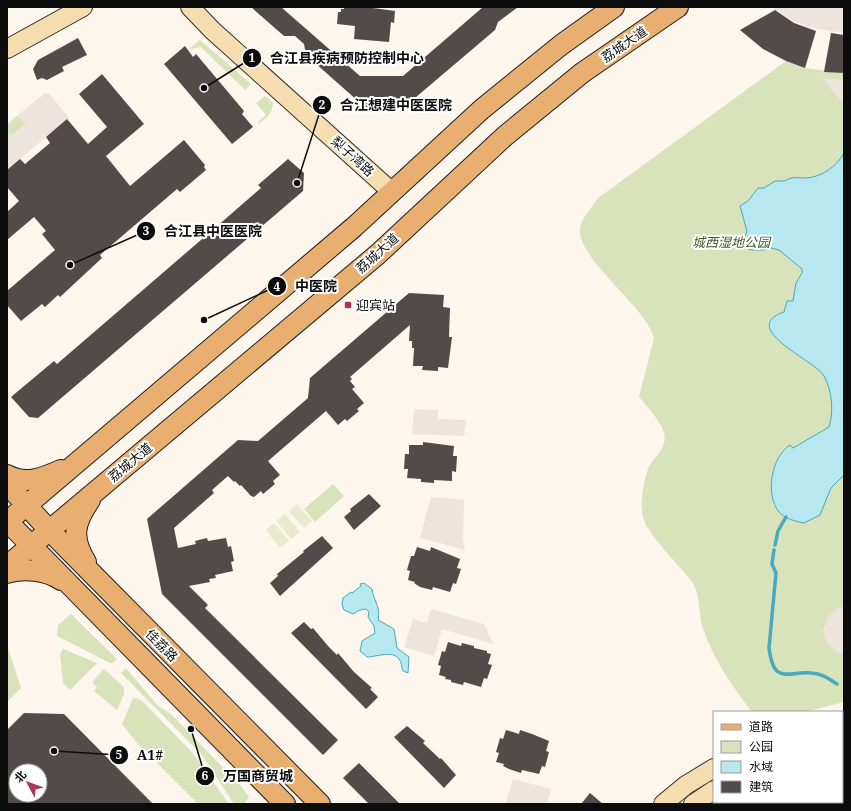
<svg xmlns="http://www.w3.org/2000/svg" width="851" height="811" viewBox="0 0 851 811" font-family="'Noto Serif','Noto Sans SC',serif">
<rect width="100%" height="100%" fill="#fdf6ed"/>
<g fill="#d9e3bb">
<path d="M200,40l51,44 -6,6 -44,-43 -10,2 -1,-1z"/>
<path d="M786,61l19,7 39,5v629l-39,10h-53c-20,-26 -38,-52 -49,-83 -5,-15 -2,-34 -11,-47 -11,-15 -46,-49 -49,-65 -3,-14 0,-34 5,-48 5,-13 20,-19 16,-37 -3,-10 -18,-27 -25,-35l15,-59c-9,-34 -84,-83 -73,-114 3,-9 12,-18 17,-26z"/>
<path d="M265,96l8,7c-1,11 -6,14 -14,21l-1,-2 8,-7 -10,-12z"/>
<path d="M18,115l8,9 -15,12 -4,-4v-7z"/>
<path d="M333,484l11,12 -29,26 -11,-13z"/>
<path d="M71,614l46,45 -4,4h-3l-53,-27 1,-11z"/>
<path d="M7,645l14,43 -14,14z"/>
<path d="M63,649l34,14 -27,27 -7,-7 -3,-29z"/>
<path d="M126,668l32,38 13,8 70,72 8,11 -5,7h-10l-32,-49 -81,-82z"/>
<path d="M104,669l20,18v7l-7,16 -23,-19 3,-4 -5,-5z"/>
<path d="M133,698l6,1 3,2 50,51 37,52h-31l-61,-61 -15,-19z"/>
</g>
<g fill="#e8ebcb">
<path d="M297,504l15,17 -8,7 -15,-17z"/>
<path d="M285,514l15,18 -9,7 -15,-18z"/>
<path d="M274,523l15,18 -9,7 -14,-18z"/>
</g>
<g fill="#ece4dd">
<path d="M772,7h72v26l-36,-6 -16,-7z"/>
<path d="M823,78l21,2v23l-8,-7z"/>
<path d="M45,93l4,1 20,24 -62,52v-38l4,4 14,-12 -7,-9z"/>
<path d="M414,409l24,1v9l28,1 -2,16 -52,-2z"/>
<path d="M431,497l33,3 -1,40 2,10 -45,-12z"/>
<path d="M844,607v46h-1l-6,-1 -10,-8 -4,-14 5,-14 10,-8z"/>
<path d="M431,609l53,15 9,20 -51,-15 -8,27 -30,-9 9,-28 14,4z"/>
<path d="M513,779l38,10 -4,15h-42z"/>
</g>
<g fill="#b7e7ef" stroke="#47aabd">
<path d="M844,153v322l-13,13 -11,27 -16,8c-9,-2 -19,-4 -25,-11 -14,-17 -8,-55 11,-67l3,3 36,-21c5,-16 3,-36 -5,-51 -8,-15 -87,-48 -40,-64l3,-11h6l3,-18 6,-10v-4l-23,-19 -8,-2 -7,2h-13l-7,-3 -1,-4 4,-12 -7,-25 8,-5 10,-13h6l11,-7h10c7,-5 13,-3 21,-3 16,-1 31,-12 38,-25z"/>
<path d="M364,583l8,6c2,13 9,18 6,31l16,9 3,19 12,9 -1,16 -5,-2c-2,-4 -1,-9 -4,-12 -6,-9 -23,-2 -32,-2l-7,-6 2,-10 13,-8 -1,-7 -6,-9 1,-5 -3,-3 -6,1 -7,4 -9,-4 -2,-6 1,-6 8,-6 1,1 9,-7 -1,-2z"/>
</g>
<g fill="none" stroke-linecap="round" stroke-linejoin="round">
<g stroke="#47aabd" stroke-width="3.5">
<path d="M775,545l3,-14 8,-14"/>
<path d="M774,550l-2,14 4,9 -7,75c5,38 18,23 42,25 10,0 18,6 26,11"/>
</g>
</g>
<g fill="#534b4a" fill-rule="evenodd">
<path d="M251,7h30l79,69h43l80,-69h35l-20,15 -3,8 -93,79h-35l-61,-54 -2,-11 -9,-8h-11z"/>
<path d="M344,7h29v1l22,3 -1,12 -3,-1 -2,20 -35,-3 1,-13 -18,-2 1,-12h3v-3h3z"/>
<path d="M775,10l19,13 22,8 -11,37 -19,-7 -23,-12 -23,-19z"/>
<path d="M831,33l13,2v38l-20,-1z"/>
<path d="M78,38l9,17 -25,12 2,4 -17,9 -5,-2 -5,2 -4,-11 5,-9z"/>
<path d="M185,46l8,11 3,-3 48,57 -2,3 11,13 -21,17 -68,-80z"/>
<path d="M102,74l42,50 -38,32 24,30 54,-46 21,25 -1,2 2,3 -26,22 -3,-3 -77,66 2,3 -42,39 -2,-2 -13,12 -3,-3 -21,17 -14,-16v-14l48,-41 -13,-16 4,-3 -12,-14 -27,23v-28l12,-11 -12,-14v-17l13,-11 5,5 25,-21 -4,-6 21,-18 21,25 19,-17 -28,-33z"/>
<path d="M288,159l16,14 -1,18 -265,227 -9,-1 -18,-20 43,-36 3,3 166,-143 38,-33 -3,-3z"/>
<path d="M409,293l35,2 -1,12 7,1 -1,29h3l-4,31 -10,-1v4l-16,-1 1,-4h-10l1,-18h-2v-7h-3l1,-16 -60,52 2,2 -2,2 5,6 -3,2 12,14 -7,6 2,2 -12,10 -2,-2 -7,6 -12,-14 -58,50 12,14 -7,6 2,3 -12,10 -2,-3 -7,6 -3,-1 -10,-11 -1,1 -5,-5 -1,1 -6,-6 -16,14 2,3 -40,35 4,20 18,-4 -1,-3 12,-3 1,3 18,-3 2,9 3,-1 3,15 -3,1 2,9 -18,4 1,3 -7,1 1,3 -21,4 19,19 -3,3 133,132 -15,15 -161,-161 -15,-75 91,-79 20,1 50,-43 2,-20z"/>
<path d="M423,442l31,4 -1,10h4l-1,16 -4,-1v10l-18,-1v3l-13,-1v-3l-14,-1 1,-9h-4l1,-15h4v-9h14z"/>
<path d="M369,494l12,12 -27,24 -10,-13 7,-6 -1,-2z"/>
<path d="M322,536l11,12 -53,48 -10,-13 8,-7 -1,-2 27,-22 -1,-1z"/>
<path d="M417,547l13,4 1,-4 29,12 -3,9 4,1 -5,15 -3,-1 -3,9 -17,-5 -1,3 -12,-3 -6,-4 1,-1 -7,-2 2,-9 -3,-1 4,-14h3z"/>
<path d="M304,622l7,7 2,-1 15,18 9,9 1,-2 16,19 18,16 -2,1 8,8 -12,12 -75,-76z"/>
<path d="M448,642l13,4 1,-3 12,3v2l13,3v2l4,1 -3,10 4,1 -5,14 -3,-1 -3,9 -17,-5 -1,3 -12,-3v-2l-6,-1 1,-2 -7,-2 2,-9 -3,-1 4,-14 3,1z"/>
<path d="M24,713l40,1 89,90h-146v-74zM16,771h24v24h-24z"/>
<path d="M407,726l18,15 -2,2 17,16 1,-1 15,17 -12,13 -50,-51z"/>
<path d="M506,730l13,4 1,-4 12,4 17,7 -3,10 3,1 -4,15 -3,-1 -3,8 -17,-4 -1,3 -12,-4 -6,-3 1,-2 -8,-2 3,-9 -3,-1 4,-14 3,1z"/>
<path d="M359,763l41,41h-31l-26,-26z"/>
<path d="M590,793l13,11h-22z"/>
</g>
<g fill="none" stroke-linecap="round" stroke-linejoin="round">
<defs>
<g id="secondary">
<path d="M190,7l22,23 180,162"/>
<path d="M7,49l76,-42"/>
<path d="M842,721h2"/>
<path d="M842,741l2,-1"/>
<path d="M663,804l23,-19 28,-17"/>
<path d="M693,804l21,-14"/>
</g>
<g id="primary">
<path d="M7,475c19,10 36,3 54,-5"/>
<path d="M7,484l42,46 271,274"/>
<path d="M7,521l278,283"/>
<path d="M7,522l347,-295 128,-118 79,-64 53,-38"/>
<path d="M86,562c-15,-24 -12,-39 4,-62"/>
<path d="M7,566l371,-312 127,-118 77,-63 96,-66"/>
<path d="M7,573c17,-5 39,-3 54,7"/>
</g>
</defs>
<use href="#secondary" stroke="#2e2e2e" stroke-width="20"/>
<use href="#primary" stroke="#1d1d1d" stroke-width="22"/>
<use href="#secondary" stroke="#f6ddaf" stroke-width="18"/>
<use href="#primary" stroke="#e8af71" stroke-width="20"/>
</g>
<rect fill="#ab3457" stroke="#fff" stroke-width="1.5" x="344" y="301" width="8" height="8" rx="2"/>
<g text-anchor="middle" stroke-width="4" stroke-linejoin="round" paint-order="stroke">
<g font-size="13" fill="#0c0c0c" stroke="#fff">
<text transform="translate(624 44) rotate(-35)" y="5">荔城大道</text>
<text transform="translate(353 156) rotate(42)" y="5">梨子湾路</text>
<text transform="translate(377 253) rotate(-42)" y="5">荔城大道</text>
<text transform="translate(130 462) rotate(-40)" y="5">荔城大道</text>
<text transform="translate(162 645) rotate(45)" y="5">佳荔路</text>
</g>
<g font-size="13" font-style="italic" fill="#3d5c24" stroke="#fff">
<text x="731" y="247">城西湿地公园</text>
</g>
<g font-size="13" fill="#0c0c0c" stroke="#fff" text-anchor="start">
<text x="356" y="310">迎宾站</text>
</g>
</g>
<path fill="none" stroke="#0c0c0c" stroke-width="1.5" d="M204 88L252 58M297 183L322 105M70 265L146 231M204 320L277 286M54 751L119 755M191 729L205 776"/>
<g fill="#0c0c0c" stroke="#fff" stroke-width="1.5">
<circle cx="204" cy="88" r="4"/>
<circle cx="297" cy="183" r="4"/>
<circle cx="70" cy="265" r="4"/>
<circle cx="204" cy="320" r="4"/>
<circle cx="54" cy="751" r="4"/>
<circle cx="191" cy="729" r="4"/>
<circle cx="252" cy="58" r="10"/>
<circle cx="322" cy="105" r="10"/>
<circle cx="146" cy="231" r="10"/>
<circle cx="277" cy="286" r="10"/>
<circle cx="119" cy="755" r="10"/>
<circle cx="205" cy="776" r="10"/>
</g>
<g font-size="12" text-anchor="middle" font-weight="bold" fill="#fff">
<text x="252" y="62">1</text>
<text x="322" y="109">2</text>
<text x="146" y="235">3</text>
<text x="277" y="291">4</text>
<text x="119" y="759">5</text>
<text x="205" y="780">6</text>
</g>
<g font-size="14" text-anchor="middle" font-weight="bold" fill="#0c0c0c" stroke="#fff" stroke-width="4" stroke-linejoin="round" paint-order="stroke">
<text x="347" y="63">合江县疾病预防控制中心</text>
<text x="396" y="110">合江想建中医医院</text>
<text x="213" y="236">合江县中医医院</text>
<text x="316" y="291">中医院</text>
<text x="150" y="760">A1#</text>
<text x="258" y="781">万国商贸城</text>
</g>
<rect width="851" height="811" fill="none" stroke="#0c0c0c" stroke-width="16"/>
<rect x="713" y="711" width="130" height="92" fill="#ffffff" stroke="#9e9e9e"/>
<rect x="721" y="724" width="20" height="6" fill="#e8af71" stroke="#9e9e9e"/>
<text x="749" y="731" font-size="12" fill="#0c0c0c">道路</text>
<rect x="721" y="741" width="20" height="12" fill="#d9e3bb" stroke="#9e9e9e"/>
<text x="749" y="751" font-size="12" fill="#0c0c0c">公园</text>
<rect x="721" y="761" width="20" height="12" fill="#b7e7ef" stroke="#9e9e9e"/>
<text x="749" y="771" font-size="12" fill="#0c0c0c">水域</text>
<rect x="721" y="781" width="20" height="12" fill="#534b4a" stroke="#9e9e9e"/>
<text x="749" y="791" font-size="12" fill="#0c0c0c">建筑</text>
<g transform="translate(28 783) rotate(311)"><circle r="19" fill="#ffffff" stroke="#9e9e9e"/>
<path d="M0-3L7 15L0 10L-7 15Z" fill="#ab3457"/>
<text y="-6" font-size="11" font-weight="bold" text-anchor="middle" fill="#0c0c0c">北</text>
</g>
</svg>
